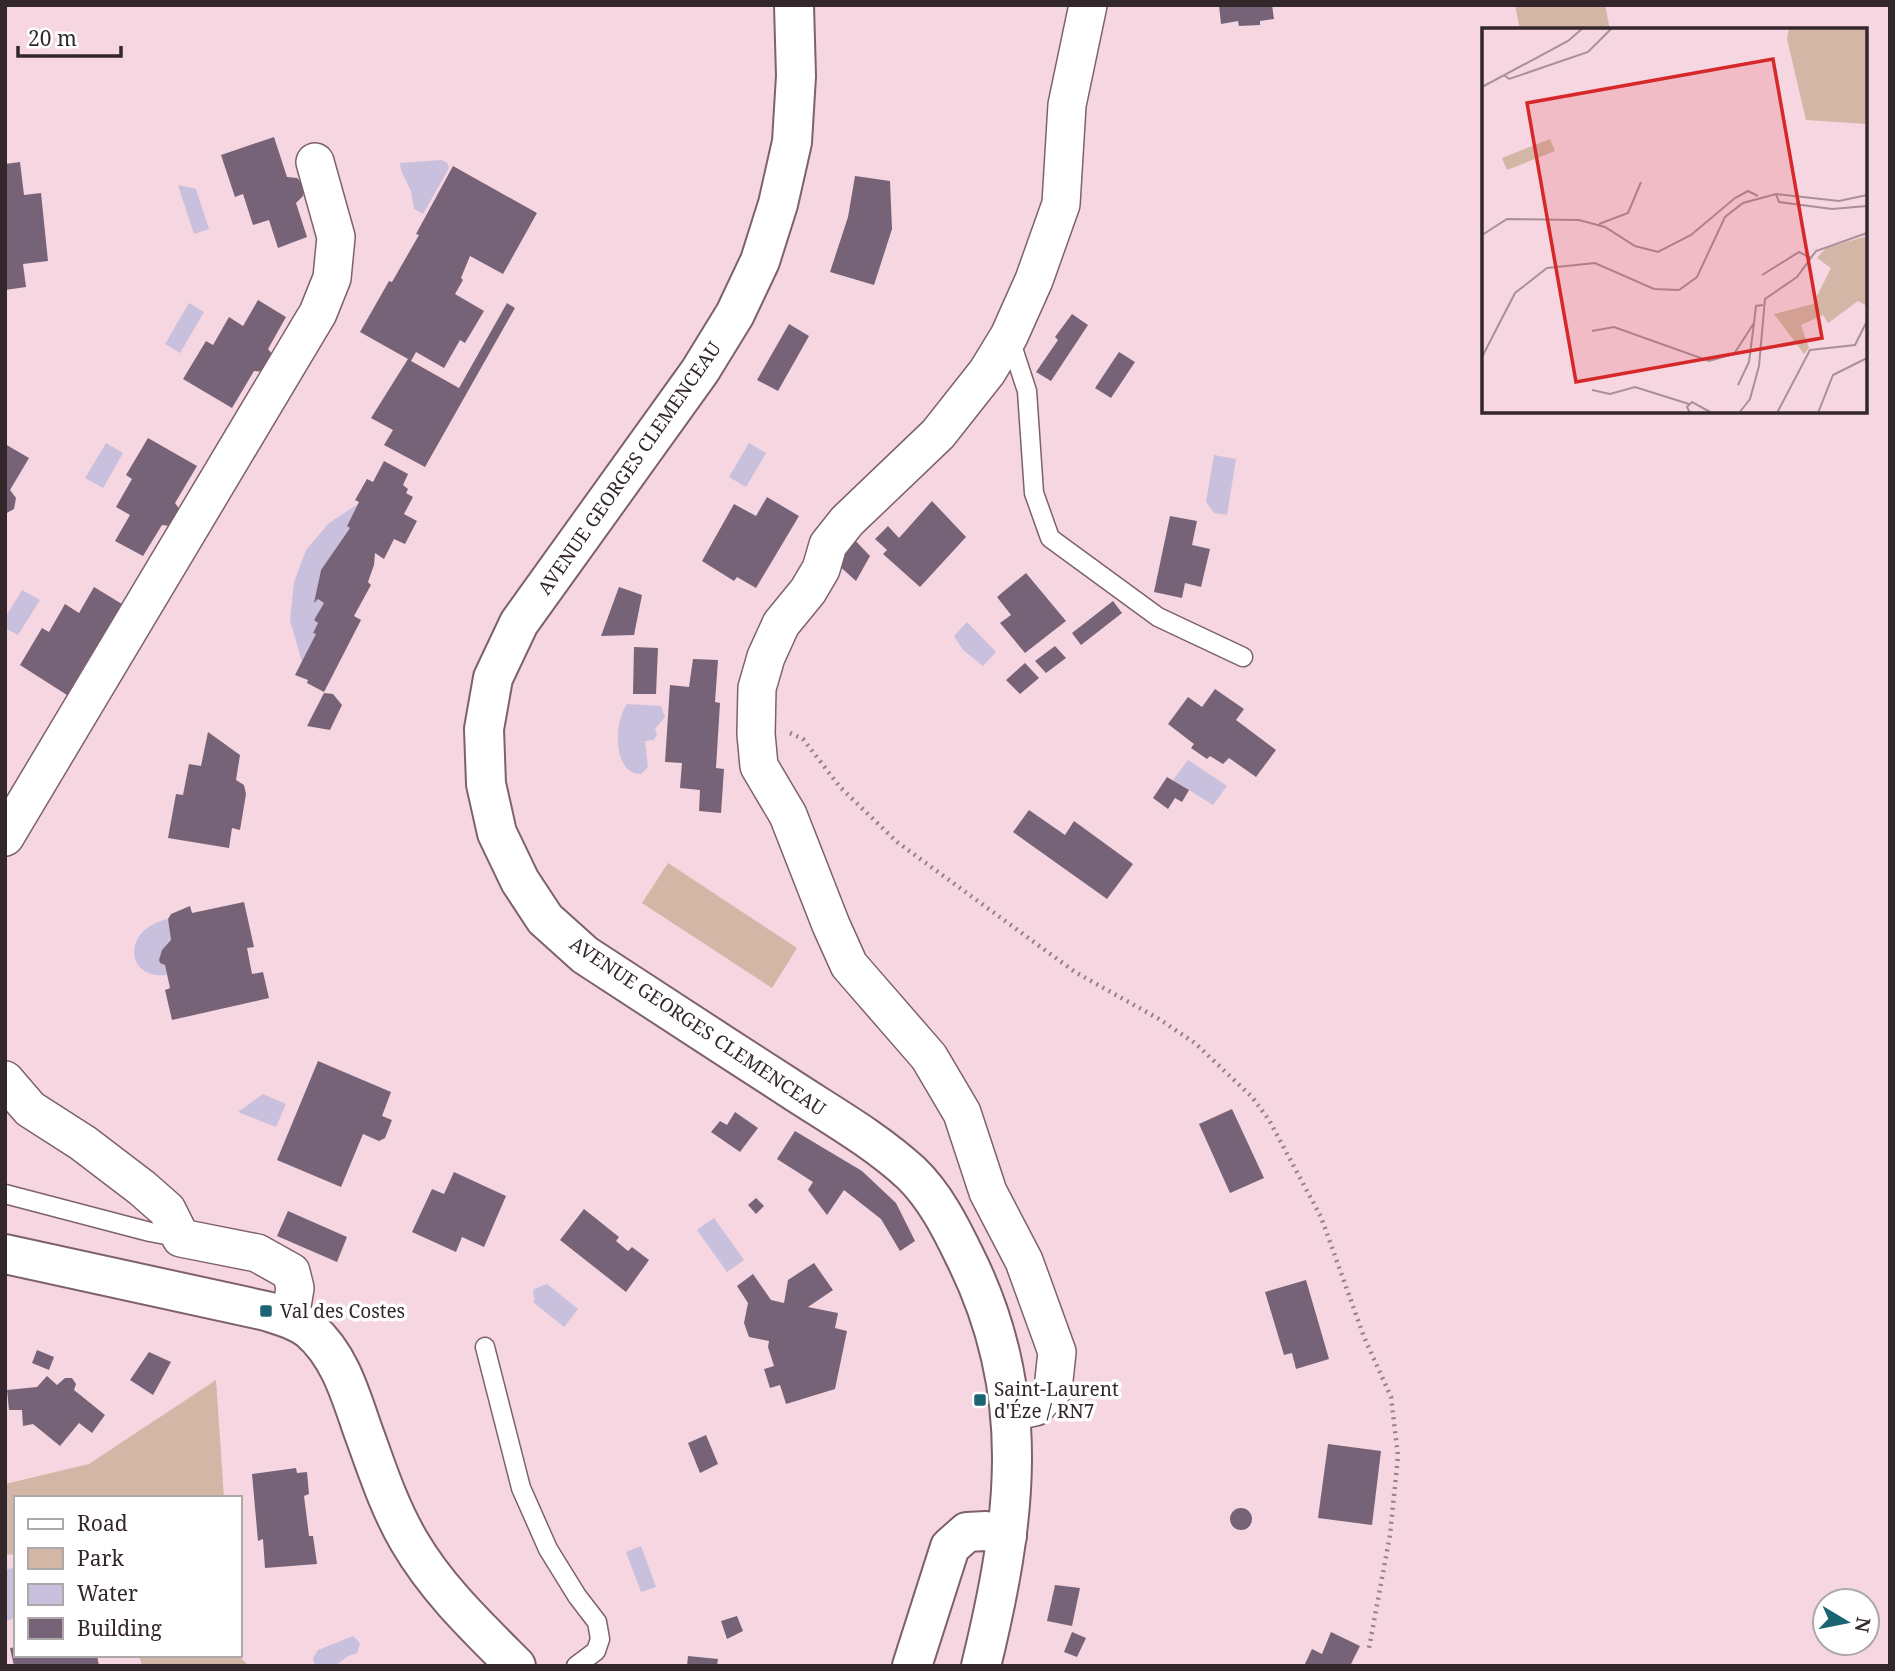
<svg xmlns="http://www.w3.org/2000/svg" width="1895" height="1671" viewBox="0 0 1895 1671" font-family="'Noto Serif',serif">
<rect width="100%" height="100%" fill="#f6d6e1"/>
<g fill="#d3b6a6">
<path d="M1515,5h90l5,25h-90z"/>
<path d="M668,863l129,85 -25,40 -130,-85z"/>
<path d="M216,1380l8,118h-208v56l-11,1v-71l84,-20z"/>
<path d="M139,1655h99l11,11h-107z"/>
</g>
<g fill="#c8c0dd">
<path d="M442,160l5,3 2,5 -26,46 -9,-5 -3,-18 -10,-21 -1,-7z"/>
<path d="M178,185l18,4 13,40 -15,5z"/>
<path d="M189,303l15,9 -24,41 -15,-9z"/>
<path d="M106,443l17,10 -20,35 -18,-10z"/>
<path d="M749,443l17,10 -20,34 -17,-10z"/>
<path d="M1214,455l22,4 -9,56 -13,-2 -8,-11z"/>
<path d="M358,504l-11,22 3,2 -29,42 -6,31 3,-2 6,4 -10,17 4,3 -5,10 3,1 -14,28 -12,-42 4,-38 12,-32 23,-27z"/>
<path d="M22,590l18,10 -22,35 -13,-7v-10z"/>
<path d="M967,622l29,30 -13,14 -20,-16 -9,-14z"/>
<path d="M627,704l34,2 4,11 -10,12 2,5 -3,6 -9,1 3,26 -7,7c-29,0 -27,-52 -14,-70z"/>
<path d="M1188,760l39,26 -14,19 -40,-25z"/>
<path d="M168,919l3,21c-3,9 -13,11 -11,23l5,2 2,10c-42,5 -46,-46 1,-56z"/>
<path d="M263,1094l23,10 -10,23 -38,-15z"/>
<path d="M714,1218l30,42 -17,12 -30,-42z"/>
<path d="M547,1284l31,25 -14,18 -31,-25 2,-3 -2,-5 1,-5z"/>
<path d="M641,1546l15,41 -15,5 -15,-40z"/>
<path d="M16,1567v51l-11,3v-51z"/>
<path d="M353,1636l7,7 -3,10 -9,3 -13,10h-20l-2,-8 5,-8z"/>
</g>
<g fill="#776377">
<path d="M1219,5h53l2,14 -14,2v4l-21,1 -1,-5 -17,3z"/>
<path d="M274,137l13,40 10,1 7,7 -1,11 -7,7 11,34 -29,11 -9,-28 -16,5 -10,-31 -8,3 -14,-42z"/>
<path d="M20,162l4,33 17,-2 7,68 -25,3 3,23 -21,3v-126z"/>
<path d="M453,166l84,47 -34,61 -33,-18 -9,22 2,2 -8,14 29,17 -19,32 -5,-3 -16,28 -28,-16 -5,9 48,27 48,-85 8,5 -90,159 -41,-22 9,-15 -22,-12 37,-59 -48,-27 29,-51 3,1 27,-47 -3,-1z"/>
<path d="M855,176l35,5 2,48 -18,56 -44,-13 18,-55z"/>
<path d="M258,300l28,17 -18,32 5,6 -7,17 -12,-1 -22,37 -49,-29 23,-38 7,4 16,-28 14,9z"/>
<path d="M1072,314l16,11 -37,56 -15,-9 22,-32 -3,-3z"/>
<path d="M789,324l20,12 -31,55 -21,-11z"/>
<path d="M1119,352l16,10 -24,36 -16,-10z"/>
<path d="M148,438l49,28 -22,37 6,8 -11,15 -8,-1 -19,31 -28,-15 15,-26 -14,-8 16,-28 -6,-4z"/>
<path d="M5,444l24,14 -19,32 6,8 -2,11 -9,5z"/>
<path d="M384,461l24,13 -5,11 5,4 -2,4 7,4 -9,17 13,7 -12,23 -11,-5 -10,20 -9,-6 -1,12 -6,17 3,3 -17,31 7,4 -37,72 -17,-9 1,-3 -13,-5 21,-41 -3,-1 5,-10 -4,-3 10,-17 -6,-4 -4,4 7,-33 29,-42 -3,-2 12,-24 -4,-2 12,-21 6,3z"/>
<path d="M767,497l32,19 -43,72 -19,-11 -3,4 -32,-20 32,-57 22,12z"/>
<path d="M932,501l34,36 -46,50 -37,-33 4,-4 -12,-11 13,-13 11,12z"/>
<path d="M1170,516l27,5 -5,24 18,4 -9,38 -16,-4 -3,15 -28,-6z"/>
<path d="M850,535l20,21 -14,25 -20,-18z"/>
<path d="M1026,573l40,48 -41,32 -25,-30 11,-8 -14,-18z"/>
<path d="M94,587l28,17 -19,32 3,3 -12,21 -5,-2 -22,37 -47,-30 22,-37 7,4 16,-28 14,9z"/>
<path d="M619,587l23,8 -8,40 -33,1z"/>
<path d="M1113,601l9,12 -41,32 -9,-12z"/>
<path d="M1055,646l11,12 -20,15 -11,-12z"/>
<path d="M634,647l24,1 -2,46h-23z"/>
<path d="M693,659l25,1 -3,42 5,1 -4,65 8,1 -3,44 -22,-2 1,-21 -20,-2 2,-25 -17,-1 5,-77 19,2z"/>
<path d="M1025,663l14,15 -19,16 -14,-14z"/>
<path d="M1215,689l29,20 -8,11 40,30 -20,27 -27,-19 -6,6 -13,-8 -3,3 -16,-11 3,-4 -26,-20 20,-27 14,10z"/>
<path d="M324,693l9,1 9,11 -12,25 -23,-4z"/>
<path d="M208,732l32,23 -4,25 8,5 2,9 -6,36 -8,-2 -3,20 -61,-10 8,-44 7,1 6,-31 12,2z"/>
<path d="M1167,777l22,13 -7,12 -7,-4 -7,11 -15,-11z"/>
<path d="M1029,810l36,25 9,-14 59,43 -26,35 -94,-67z"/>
<path d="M244,902l10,45 -7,1 5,26 11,-2 6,26 -97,22 -7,-30 5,-2 -5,-23 -5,-2 -1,-3 3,-10 9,-10 -3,-21 3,-5 19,-8 2,7z"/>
<path d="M318,1061l73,31 -9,24 10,4 -7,18 -6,3 -16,-7 -22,53 -64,-27z"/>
<path d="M1232,1109l32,69 -34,15 -31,-69z"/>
<path d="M735,1112l23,16 -18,24 -29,-20 9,-11 7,4z"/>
<path d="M795,1131l67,40 34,32 19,38 -15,10 -19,-32 -37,-29 -17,25 -19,-25 5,-8 -36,-23z"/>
<path d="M454,1172l52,24 -22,51 -22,-10 -6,15 -44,-20 20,-43 12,5z"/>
<path d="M756,1198l8,8 -8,8 -8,-9z"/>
<path d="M584,1209l35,28 -3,4 12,10 4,-4 17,13 -23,32 -66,-52z"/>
<path d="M288,1211l59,26 -10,25 -60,-26z"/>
<path d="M814,1263l19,27 -25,17 30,6 -3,15 12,3 -12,58 -49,15 -6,-19 -10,3 -6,-19 10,-3 -6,-19 1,-6 -20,-4 -5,-14 4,-20 -11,-17 16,-12 18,26 13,3 4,-23z"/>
<path d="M1306,1280l23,79 -33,10 -4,-16 -8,2 -19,-63z"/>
<path d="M37,1350l17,7 -5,13 -17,-7z"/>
<path d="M149,1352l22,10 -18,33 -23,-15z"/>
<path d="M47,1376l10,9 8,-7h7l4,6 -2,6 31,25 -13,18 -13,-10 -19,23 -27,-22 -10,2 -1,-16h-13l-2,-20 30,-3z"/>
<path d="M706,1435l12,29 -18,9 -12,-30z"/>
<path d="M1328,1444l53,7 -9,74 -54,-7z"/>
<path d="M296,1468l1,5 10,-1 2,22 -5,2 5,40h4l4,28 -52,4 -2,-29 -5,2 -6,-67z"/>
<circle cx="1241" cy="1519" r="11"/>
<path d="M1055,1585l25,3 -8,38 -25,-5z"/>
<path d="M737,1616l6,15 -16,8 -6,-18z"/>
<path d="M1072,1632l14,6 -9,19 -13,-5z"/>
<path d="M1331,1632l29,14 -10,20h-46l8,-17 10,5z"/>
<path d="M16,1647v8h81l2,11h-85l-4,-18z"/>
<path d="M688,1656l30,3 -1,7h-30z"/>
</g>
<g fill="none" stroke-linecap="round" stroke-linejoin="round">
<defs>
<g id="lane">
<path d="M1009,336l18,55 7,102 16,45 108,79 85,40"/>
<path d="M5,1194l145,38 31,6"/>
<path d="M485,1347l36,141 27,61 29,47 20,26 3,17 -4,12 -20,15"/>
</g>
<g id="street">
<path d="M5,837l313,-524 14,-35 4,-41 -21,-75"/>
<path d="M5,1080l25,29 53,34 59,45 25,22 14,28 76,15 34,19 4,16 -5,30"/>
<path d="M1011,1412l24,-5 18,-18 4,-37 -33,-91 -36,-69 -26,-79 -33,-56 -80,-92 -18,-40 -43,-110 -29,-49 -3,-32 1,-46 9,-31 15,-33 27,-33 13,-22 7,-24 19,-24 91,-87 49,-62 22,-36 25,-56 27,-76 6,-99 21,-100"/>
</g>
<g id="secondary">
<path d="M5,1254l261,57c16,5 31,9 44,19 29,25 40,63 52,98 14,38 26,77 47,113 28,48 67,85 107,125"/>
<path d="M912,1666l38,-119 17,-15 19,-1 21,5"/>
</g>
<path id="primary" d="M794,5l2,71 -4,66 -14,62 -18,57 -25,53 -35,57 -181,252 -26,55 -9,51 2,55 11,49 23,48 25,38 40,36c66,43 133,87 200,130 42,28 88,53 126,88 24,23 40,55 54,84 69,138 51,265 16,409"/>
</defs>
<use href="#lane" stroke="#7d616b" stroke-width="21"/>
<use href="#street" stroke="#7d616b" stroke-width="40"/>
<use href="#secondary" stroke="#7d616b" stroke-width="42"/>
<use href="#primary" stroke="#7d616b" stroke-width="42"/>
<path stroke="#978189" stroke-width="4.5" stroke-dasharray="2 5" stroke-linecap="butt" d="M790,733l13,6 37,48 57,55 178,130 84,47 36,24 57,54 17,23 52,97 43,120 27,60 7,59 -8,79 -21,113"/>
<use href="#lane" stroke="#fff" stroke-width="18"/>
<use href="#street" stroke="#fff" stroke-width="37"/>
<use href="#secondary" stroke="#fff" stroke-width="38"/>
<use href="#primary" stroke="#fff" stroke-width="38"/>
</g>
<g fill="#1c6473" stroke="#fff" stroke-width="2.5">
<rect x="259" y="1304" width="14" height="14" rx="3.5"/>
<rect x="973" y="1393" width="14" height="14" rx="3.5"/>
</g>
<g text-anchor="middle" stroke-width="7" stroke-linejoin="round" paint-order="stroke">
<g font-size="19" fill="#33272c" stroke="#fff">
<text transform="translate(629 468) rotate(-55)" y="7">AVENUE GEORGES CLEMENCEAU</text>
<text transform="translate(698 1026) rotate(34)" y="7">AVENUE GEORGES CLEMENCEAU</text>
</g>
<g font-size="19" fill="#33272c" stroke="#fff" text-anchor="start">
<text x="280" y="1318">Val des Costes</text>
<text x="994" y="1396">Saint-Laurent<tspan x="994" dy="22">d'Éze / RN7</tspan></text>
</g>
</g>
<g transform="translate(1482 28)">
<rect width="385" height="385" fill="#f6d6e1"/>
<path d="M307,0h78v96l-61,-4 -19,-81zM68,111l5,12 -48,19 -5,-12zM385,208v70l-9,-5 -30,22 -5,-8 -22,10 8,23 -5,6 -30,-40 39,-10 18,-36 -14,-10 9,-10z" fill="#d3b6a6"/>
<path fill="none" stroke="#a89099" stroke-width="2" d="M22,47l5,4 79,-27 24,-24M0,59l86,-46 15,-13M294,166l3,8 53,7 35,-3M117,196l29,-11 13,-31M0,207l25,-16 72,1 26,7 30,19 23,6 33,-17 44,-37 13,-7 10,5M280,247l37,-23 12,6M110,303l22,-4 95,34 25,-7 20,-31 2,-17 7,-1M0,329l33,-64 32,-25 48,-5 59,26 25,1 18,-13 28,-60 18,-14 33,-9 63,7 28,-6M256,357l11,-23 5,-39M110,362l18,4 25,-7 54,17M208,385l-3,-6 5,-5 20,11M257,385l11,-14 9,-33 6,-67 32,-22 19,-26 51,-18M295,385l33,-63 45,-5 12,-24M336,385l15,-38 34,-17"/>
<path fill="#d62828" fill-opacity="0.15" stroke="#d62828" stroke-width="3.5" d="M291,31l49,279 -246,44 -49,-279z"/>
<rect width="385" height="385" fill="none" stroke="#33272c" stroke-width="3.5"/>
</g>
<rect width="1895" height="1671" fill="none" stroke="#33272c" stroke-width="14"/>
<rect x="14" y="1496" width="228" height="161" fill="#ffffff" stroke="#ada9ab" stroke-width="2"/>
<rect x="28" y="1519" width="35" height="10" fill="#ffffff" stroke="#ada9ab" stroke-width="2"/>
<text x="77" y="1531" font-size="21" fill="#33272c">Road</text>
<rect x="28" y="1548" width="35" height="21" fill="#d3b6a6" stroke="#ada9ab" stroke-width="2"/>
<text x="77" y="1566" font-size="21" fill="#33272c">Park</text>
<rect x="28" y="1584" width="35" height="21" fill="#c8c0dd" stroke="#ada9ab" stroke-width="2"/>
<text x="77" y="1601" font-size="21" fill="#33272c">Water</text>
<rect x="28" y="1618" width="35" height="21" fill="#776377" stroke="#ada9ab" stroke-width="2"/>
<text x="77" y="1636" font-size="21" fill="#33272c">Building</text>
<g transform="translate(1846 1622) rotate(100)"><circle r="33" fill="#ffffff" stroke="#ada9ab" stroke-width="2"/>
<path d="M0-5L12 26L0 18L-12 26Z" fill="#1c6473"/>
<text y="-10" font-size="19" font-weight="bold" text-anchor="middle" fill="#33272c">N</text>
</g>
<path d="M18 46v10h103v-10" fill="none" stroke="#33272c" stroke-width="3.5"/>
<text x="28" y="46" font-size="21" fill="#33272c" stroke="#ffffff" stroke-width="5" paint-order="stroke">20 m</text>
</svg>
